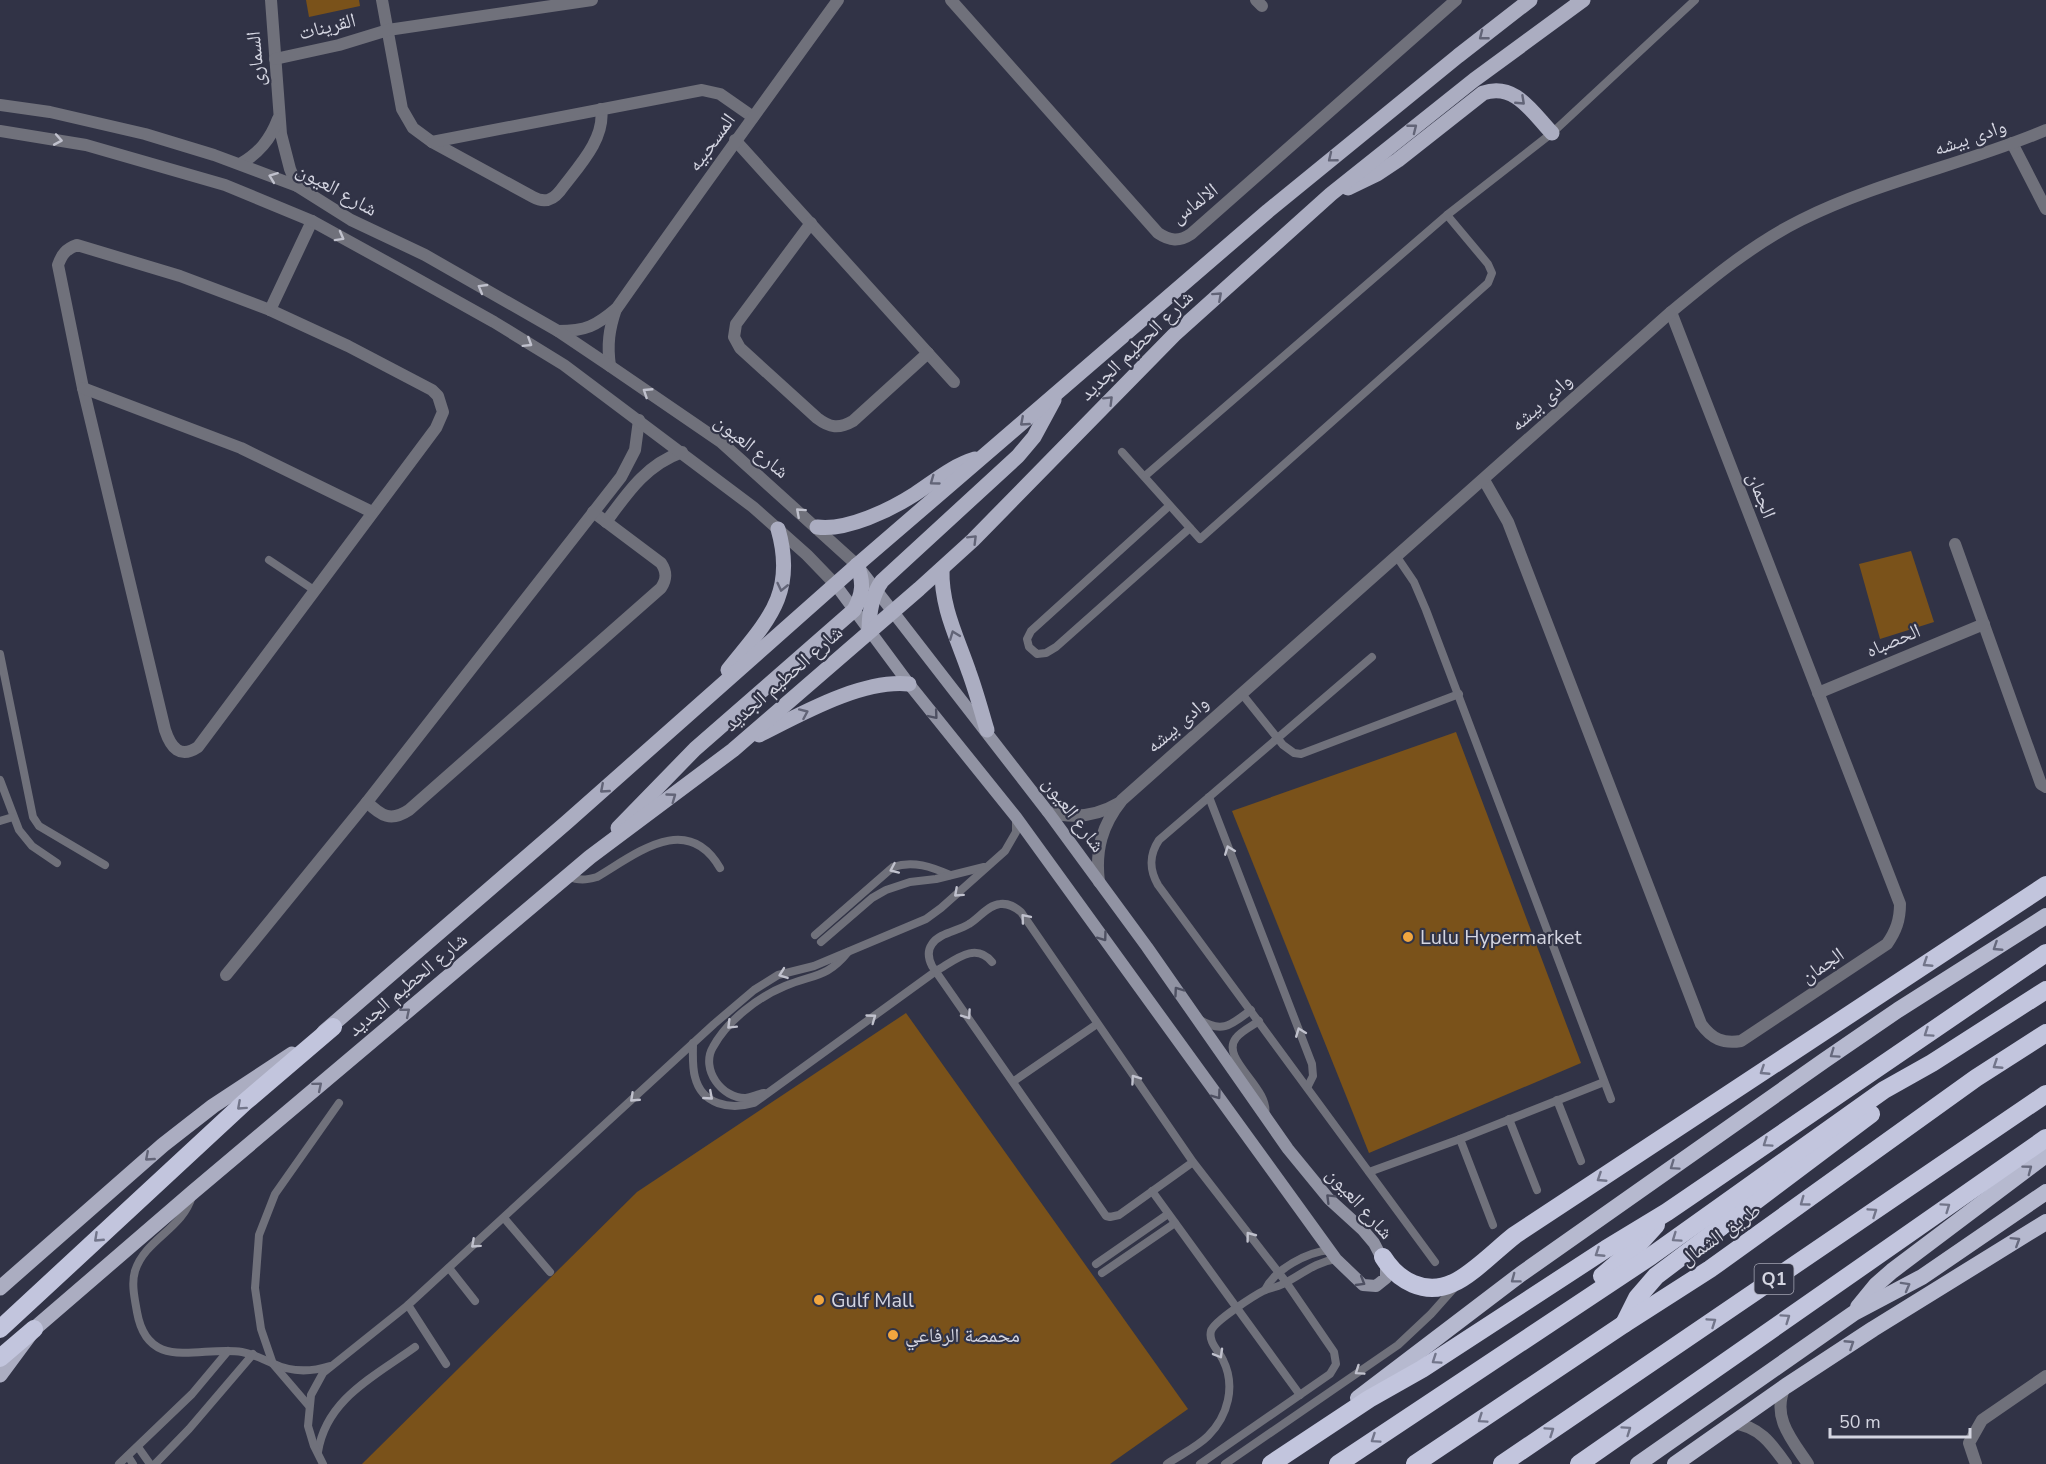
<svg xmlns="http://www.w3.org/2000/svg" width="2046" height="1464" viewBox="0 0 2046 1464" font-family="'Nunito Sans','Noto Naskh Arabic',sans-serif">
<rect width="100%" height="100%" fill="#313346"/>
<g fill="#7a521a">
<path d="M306,0h53l1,6 -51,11z"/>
<path d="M1911,551l23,71 -54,17 -21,-75z"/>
<path d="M1456,732l125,331 -212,90 -137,-342z"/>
<path d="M906,1013l282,396 -78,55h-748l275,-272z"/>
</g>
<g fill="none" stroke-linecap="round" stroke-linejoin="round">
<g stroke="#70717b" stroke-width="8">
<path d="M1122,452l78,87 288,-256 4,-10 -4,-9 -41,-49"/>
<path d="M1145,476l302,-261 105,-82 143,-133"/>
<path d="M1169,506l-138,125 -4,8 2,8 8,7 9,-1 10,-6 134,-119"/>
<path d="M1397,557l17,25 12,28 185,489"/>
<path d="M269,560l45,30"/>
<path d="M0,654l33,163 6,9 66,39"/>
<path d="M1372,657l-213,183c-10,15 -10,29 -1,45l277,377"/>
<path d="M1242,694l41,51 11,8 7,1 158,-60"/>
<path d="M0,780l19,50 13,16 25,17"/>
<path d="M1209,797l103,267 1,12 -5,10"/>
<path d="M0,821l13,-4"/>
<path d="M568,876c11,5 18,4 29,1 39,-23 90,-66 123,-9"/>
<path d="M815,935l78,-68c20,-7 39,0 57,8"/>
<path d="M821,942l51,-44 14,-8 24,-8 26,-3 48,-12"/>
<path d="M1200,1020c23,14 32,4 51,-10"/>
<path d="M1259,1021c-7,5 -18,10 -23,17 -17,21 35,50 29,77"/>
<path d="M693,1043c0,11 -1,23 2,34 7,28 35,33 59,26l182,-132c18,-10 39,-30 56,-9"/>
<path d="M1014,1081l83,-57"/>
<path d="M764,1093c-6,1 -12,4 -18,5 -24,1 -46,-29 -33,-51 14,-26 45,-50 72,-61 29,-12 42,-8 63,-34"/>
<path d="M1557,1100l24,61"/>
<path d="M1509,1119l28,71"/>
<path d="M1460,1139l33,86"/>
<path d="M1193,1162l-74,53 -9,2 -4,-1 -174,-250c-4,-8 -5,-15 0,-22 7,-11 26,-13 37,-20 10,-6 19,-19 31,-20 9,-1 15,3 21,8l172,250 93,120 48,70 2,12 -6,10 -130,90"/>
<path d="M1369,1172l91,-33 144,-57"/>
<path d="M1152,1191l148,204"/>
<path d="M192,1196c-9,33 -47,43 -57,75 -4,13 0,29 2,41 11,62 64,33 105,40 11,2 20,7 30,11 18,9 39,9 58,3"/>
<path d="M504,1218l46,54"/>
<path d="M1096,1264l72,-50"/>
<path d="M449,1268l26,33"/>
<path d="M1102,1273l73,-50"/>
<path d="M1265,1290c10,-21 42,-38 65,-40"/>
<path d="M408,1305l38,59"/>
<path d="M309,1406l-36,-42 -12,-35 -6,-41 4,-53 16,-41 64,-91"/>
<path d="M138,1447l12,17"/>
<path d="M318,1452c8,-53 57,-76 97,-105"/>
<path d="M128,1456l5,8"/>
<path d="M119,1464l73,-70 36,-43"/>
<path d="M155,1464l34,-35 64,-75"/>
<path d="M323,1464l-9,-18 -6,-20 3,-31 12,-22 85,-68 306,-281 40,-34 24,-15 36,-9 112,-47 15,-11 64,-57 11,-19v-14"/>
<path d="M1167,1464c13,-9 30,-17 41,-28 20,-20 28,-50 15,-76 -4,-9 -15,-18 -12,-29 3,-10 44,-36 54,-41 6,-2 12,-3 18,-6 18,-9 32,-22 53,-25"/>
<path d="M1225,1464l173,-119 33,-31 24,-27"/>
</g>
<g stroke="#70717b" stroke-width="12">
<path d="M271,0l10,134 9,35 7,17"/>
<path d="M382,0l20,109 11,19 19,14 101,55c11,6 19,4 27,-6 17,-23 46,-52 41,-82"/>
<path d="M951,0l207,233c12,8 21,9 33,1l265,-234"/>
<path d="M1256,0l6,6"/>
<path d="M275,59l64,-14 49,-15 204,-30"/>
<path d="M735,140l219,242"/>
<path d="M432,142l270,-52 18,4 33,23"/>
<path d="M2012,143l34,66"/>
<path d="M240,164c19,-11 30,-24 38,-45"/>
<path d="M811,223l-75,101 -2,13 6,11 77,70c13,10 22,11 36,3l75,-68"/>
<path d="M77,245l103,31 90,34 78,36 84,44 6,6 5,16 -7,16 -238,319c-18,12 -27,1 -33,-17l-82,-342 -25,-123c4,-11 8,-16 19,-20z"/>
<path d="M270,310l42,-89"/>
<path d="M558,331c28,0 38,-5 59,-23 73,-104 147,-206 221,-308"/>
<path d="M610,366c-3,-21 -1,-37 6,-57"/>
<path d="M83,388l158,60 131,64"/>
<path d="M1484,480l24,42 193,502c11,15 22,20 40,17l146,-97c9,-13 13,-24 13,-40l-229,-592"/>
<path d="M606,522c22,-30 40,-57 76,-70"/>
<path d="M1955,544l86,240 5,3"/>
<path d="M1818,693l166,-69"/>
<path d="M367,802c14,14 24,20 42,8l252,-222c6,-9 6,-16 0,-25l-68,-51"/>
<path d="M1048,812c25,7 49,4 71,-9"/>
<path d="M1099,882c-4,-32 3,-57 23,-82l549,-488c41,-34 82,-68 130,-92 78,-39 165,-56 245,-90"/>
<path d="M226,975l141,-173 254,-325 14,-27 4,-30"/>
<path d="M1976,1464l-7,-21 13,-23 64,-44"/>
</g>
<g stroke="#70717b" stroke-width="12">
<path d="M0,105l50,7 95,22 69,21 83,31 54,34 74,35 133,76 52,35 111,76 136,123"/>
<path d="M0,131l86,14 139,40 87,36 89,49 93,52 70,43 189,142 54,48 28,29"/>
<path d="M1785,1387c-14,30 7,53 23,77"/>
<path d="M1732,1423c27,3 39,20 54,41"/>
</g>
<path stroke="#9193a3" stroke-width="12" d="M835,584l74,100 107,133 320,442 27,26 13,1 10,-8v-12l-12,-23 -11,-13 -34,-31 -41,-50 -141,-202 -99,-135 -189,-244"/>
<g stroke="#abadc1" stroke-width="15">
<path d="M1348,188l29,-14 21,-14 85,-67c32,-11 49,19 69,40"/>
<path d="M817,527c30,4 73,-17 98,-33 20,-13 37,-28 60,-35"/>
<path d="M942,569c-1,38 15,68 27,103 7,19 12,38 18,58"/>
<path d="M869,631c0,-17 2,-35 13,-50l136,-125 16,-19 20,-37"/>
<path d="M728,670c38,-48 69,-75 50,-141"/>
<path d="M759,735c42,-21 103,-56 150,-51"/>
<path d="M618,828l77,-79 159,-139c9,-16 10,-28 3,-45"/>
<path d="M324,1032l243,-210 290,-257 411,-354 190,-155 72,-56"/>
<path d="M0,1288l163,-143 50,-39 79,-52"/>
<path d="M0,1375l34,-46 159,-137 397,-335 143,-107 186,-161 54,-49 201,-205 157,-141 143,-114 109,-80"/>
</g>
<g stroke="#b6b9cf" stroke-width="16">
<path d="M1858,1307l18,-22 16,-14 154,-116"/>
<path d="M1358,1398l163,-124 304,-214 73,-50 148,-94"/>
<path d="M1638,1464l216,-151 68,-36 124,-85"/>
<path d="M1675,1464l111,-78 87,-57 173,-107"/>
</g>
<g stroke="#c2c5dd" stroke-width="18">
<path d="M1383,1257c15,24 42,39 70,26 19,-8 45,-35 62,-48l531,-350"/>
<path d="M1602,1276l35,-30 19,-21"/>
<path d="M1624,1324l13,-26 19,-22 215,-162"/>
<path d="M0,1329l245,-227 88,-75"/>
<path d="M0,1358l34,-29"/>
<path d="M1271,1464l98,-65 53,-30 184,-120 61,-37 379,-259"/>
<path d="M1338,1464l313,-208 233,-166 48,-27 114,-73"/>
<path d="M1415,1464l209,-140 86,-55 266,-191 70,-45"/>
<path d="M1502,1464l544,-370"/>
<path d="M1579,1464l467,-326"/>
</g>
</g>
<defs><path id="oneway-chevron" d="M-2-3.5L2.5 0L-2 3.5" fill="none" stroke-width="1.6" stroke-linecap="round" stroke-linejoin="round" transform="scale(1.5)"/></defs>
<g stroke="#626477">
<use href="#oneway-chevron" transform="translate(1483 36) rotate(142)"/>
<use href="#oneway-chevron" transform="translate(1521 101) rotate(43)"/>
<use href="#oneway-chevron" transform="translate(1413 128) rotate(-38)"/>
<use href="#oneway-chevron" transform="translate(1332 158) rotate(141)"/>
<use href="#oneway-chevron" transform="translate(1218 296) rotate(-42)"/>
<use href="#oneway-chevron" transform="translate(1109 400) rotate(-45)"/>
<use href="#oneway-chevron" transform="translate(1024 422) rotate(139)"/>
<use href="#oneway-chevron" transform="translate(934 481) rotate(144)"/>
<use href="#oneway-chevron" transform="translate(973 539) rotate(-45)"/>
<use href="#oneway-chevron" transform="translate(782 587) rotate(103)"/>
<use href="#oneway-chevron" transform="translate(954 635) rotate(-111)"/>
<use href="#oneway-chevron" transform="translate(804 713) rotate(-24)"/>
<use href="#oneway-chevron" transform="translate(604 789) rotate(139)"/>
<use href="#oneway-chevron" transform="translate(672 797) rotate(-36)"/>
<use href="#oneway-chevron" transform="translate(406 1012) rotate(-40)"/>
<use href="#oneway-chevron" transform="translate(318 1086) rotate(-40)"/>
<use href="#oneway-chevron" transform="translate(149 1157) rotate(139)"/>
</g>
<g stroke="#c0c1cd">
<use href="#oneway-chevron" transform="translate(58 140) rotate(10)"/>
<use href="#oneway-chevron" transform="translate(273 177) rotate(-159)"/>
<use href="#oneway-chevron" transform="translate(340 237) rotate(29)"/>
<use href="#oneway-chevron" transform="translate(482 288) rotate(-150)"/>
<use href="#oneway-chevron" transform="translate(528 343) rotate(32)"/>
<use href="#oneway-chevron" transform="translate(647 392) rotate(-147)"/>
<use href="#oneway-chevron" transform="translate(800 512) rotate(-138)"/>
<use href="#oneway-chevron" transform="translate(1229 850) rotate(-111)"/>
<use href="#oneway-chevron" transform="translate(894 869) rotate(156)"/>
<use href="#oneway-chevron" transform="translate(958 893) rotate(138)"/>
<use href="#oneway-chevron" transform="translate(1025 918) rotate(-130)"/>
<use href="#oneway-chevron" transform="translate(783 974) rotate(160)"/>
<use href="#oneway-chevron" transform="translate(967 1015) rotate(55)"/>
<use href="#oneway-chevron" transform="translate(872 1018) rotate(-36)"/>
<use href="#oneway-chevron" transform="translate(731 1025) rotate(135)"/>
<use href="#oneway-chevron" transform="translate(1300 1032) rotate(-111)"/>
<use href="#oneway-chevron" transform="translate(1135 1079) rotate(-125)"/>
<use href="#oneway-chevron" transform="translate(709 1096) rotate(41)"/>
<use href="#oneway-chevron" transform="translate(634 1098) rotate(137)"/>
<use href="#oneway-chevron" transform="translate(1250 1236) rotate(-127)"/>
<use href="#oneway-chevron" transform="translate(475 1244) rotate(138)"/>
<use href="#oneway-chevron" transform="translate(1219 1354) rotate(60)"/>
<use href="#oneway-chevron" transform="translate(1359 1371) rotate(146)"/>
</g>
<g stroke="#4e5062">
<use href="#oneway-chevron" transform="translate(934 715) rotate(50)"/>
<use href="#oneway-chevron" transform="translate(1103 937) rotate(54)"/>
<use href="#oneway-chevron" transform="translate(1178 991) rotate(-125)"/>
<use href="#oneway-chevron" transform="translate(1217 1095) rotate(54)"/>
<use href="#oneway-chevron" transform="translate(1330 1198) rotate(-135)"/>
<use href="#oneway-chevron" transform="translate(1361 1282) rotate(31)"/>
</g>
<g stroke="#66697d">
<use href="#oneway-chevron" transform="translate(1997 947) rotate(147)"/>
<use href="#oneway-chevron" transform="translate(1834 1054) rotate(145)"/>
<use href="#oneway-chevron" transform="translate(1674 1166) rotate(145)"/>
<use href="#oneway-chevron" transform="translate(2028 1169) rotate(-37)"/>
<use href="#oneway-chevron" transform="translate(2016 1241) rotate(-32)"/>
<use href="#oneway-chevron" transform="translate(1515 1279) rotate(143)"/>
<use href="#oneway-chevron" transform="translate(1906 1286) rotate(-29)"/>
<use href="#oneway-chevron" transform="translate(1850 1344) rotate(-33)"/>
</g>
<g stroke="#72758a">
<use href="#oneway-chevron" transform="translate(1927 963) rotate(147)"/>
<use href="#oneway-chevron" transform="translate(1928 1033) rotate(146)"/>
<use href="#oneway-chevron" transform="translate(1997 1065) rotate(147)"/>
<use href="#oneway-chevron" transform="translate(1764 1071) rotate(147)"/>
<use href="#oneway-chevron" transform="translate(241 1106) rotate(138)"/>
<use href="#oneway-chevron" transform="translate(1767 1143) rotate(146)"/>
<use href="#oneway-chevron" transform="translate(1601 1178) rotate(147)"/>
<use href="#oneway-chevron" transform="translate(1804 1202) rotate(144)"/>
<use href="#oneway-chevron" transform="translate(1946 1207) rotate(-35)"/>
<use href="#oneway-chevron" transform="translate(1873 1212) rotate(-34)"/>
<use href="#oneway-chevron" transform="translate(98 1238) rotate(137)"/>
<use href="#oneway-chevron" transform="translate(1676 1238) rotate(145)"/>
<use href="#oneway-chevron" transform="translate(1599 1253) rotate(147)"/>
<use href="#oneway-chevron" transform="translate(1786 1318) rotate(-35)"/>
<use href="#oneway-chevron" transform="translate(1712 1322) rotate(-34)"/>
<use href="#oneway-chevron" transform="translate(1436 1360) rotate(146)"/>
<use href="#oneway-chevron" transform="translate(1482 1419) rotate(146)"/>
<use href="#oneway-chevron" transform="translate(1627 1430) rotate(-35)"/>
<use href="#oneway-chevron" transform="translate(1550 1431) rotate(-34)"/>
<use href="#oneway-chevron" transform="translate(1375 1439) rotate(146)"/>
</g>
<g fill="#f1a63f" stroke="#313346" stroke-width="2">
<circle cx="1408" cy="937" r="6"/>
<circle cx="819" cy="1300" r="6"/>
<circle cx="893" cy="1335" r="6"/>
</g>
<g text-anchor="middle" stroke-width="4.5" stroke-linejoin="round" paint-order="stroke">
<rect fill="#313346" stroke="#a3a4b2" stroke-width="1.5" x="1754.5" y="1264" width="39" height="30" rx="4.5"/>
<g font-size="18" font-weight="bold" fill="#d4d5e1">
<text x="1774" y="1285">Q1</text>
</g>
<g font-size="20" fill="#d4d5e1" stroke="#313346">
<text transform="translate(327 26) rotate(-14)" y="7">القرينات</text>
<text transform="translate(255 59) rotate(-95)" y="7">السمارى</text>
<text transform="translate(1970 137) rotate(-19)" y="7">وادى بيشه</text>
<text transform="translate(711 142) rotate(-54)" y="7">المسحبيه</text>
<text transform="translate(337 189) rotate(29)" y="7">شارع العيون</text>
<text transform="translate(1194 203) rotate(-37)" y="7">الالماس</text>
<text transform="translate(1136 345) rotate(-44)" y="7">شارع الحطيم الجديد</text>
<text transform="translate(1541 402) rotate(-42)" y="7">وادى بيشه</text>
<text transform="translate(752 446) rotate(39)" y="7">شارع العيون</text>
<text transform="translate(1762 495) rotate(69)" y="7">الجمان</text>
<text transform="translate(1893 640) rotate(-23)" y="7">الحصباه</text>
<text transform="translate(783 678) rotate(-41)" y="7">شارع الحطيم الجديد</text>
<text transform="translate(1177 724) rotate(-41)" y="7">وادى بيشه</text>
<text transform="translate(1074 814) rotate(53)" y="7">شارع العيون</text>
<text transform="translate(1822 965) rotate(-34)" y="7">الجمان</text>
<text transform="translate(407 984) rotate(-40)" y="7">شارع الحطيم الجديد</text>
<text transform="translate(1360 1203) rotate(48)" y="7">شارع العيون</text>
<text transform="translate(1720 1234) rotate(-35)" y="7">طريق الشمال</text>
</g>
<g font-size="20" fill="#d4d5e1" stroke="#313346" text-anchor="start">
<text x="1420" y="944">Lulu Hypermarket</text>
<text x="831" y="1307">Gulf Mall</text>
<text x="905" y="1342">محمصة الرفاعي</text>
</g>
</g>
<path d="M1830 1428v9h140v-9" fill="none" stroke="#d4d5e1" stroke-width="3"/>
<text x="1839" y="1428" font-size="18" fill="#d4d5e1" stroke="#313346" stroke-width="4.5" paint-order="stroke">50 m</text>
</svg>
